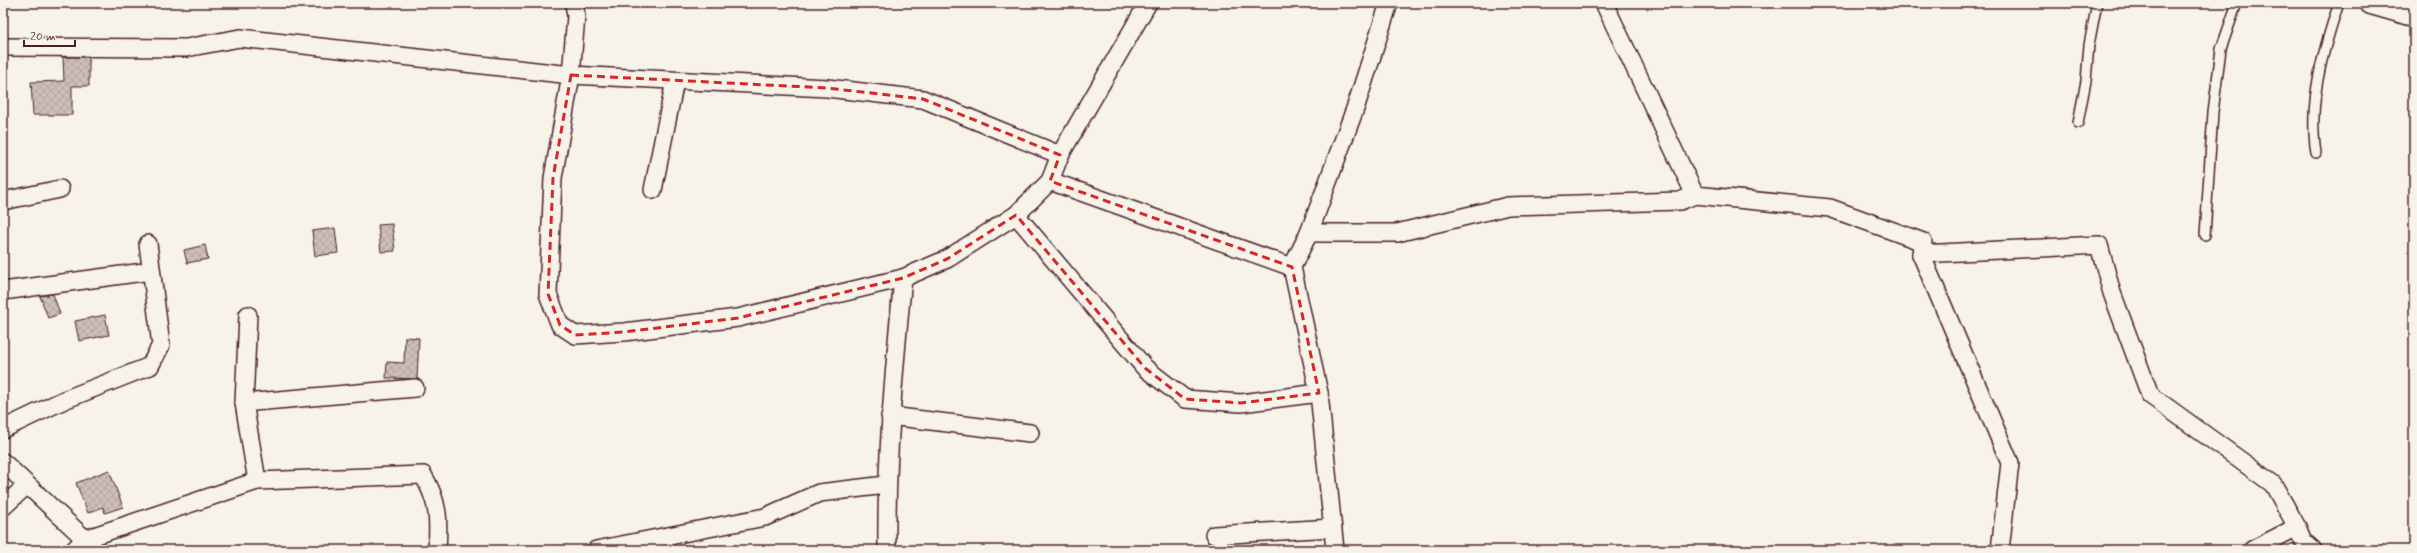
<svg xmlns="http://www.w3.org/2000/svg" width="2417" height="553" viewBox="0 0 2417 553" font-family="Mynerve,sans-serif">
<defs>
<pattern id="building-cross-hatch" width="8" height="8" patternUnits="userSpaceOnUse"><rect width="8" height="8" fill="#ccbfb9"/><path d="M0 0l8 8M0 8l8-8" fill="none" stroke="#b1a49f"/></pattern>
</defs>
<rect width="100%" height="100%" fill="#f7f3e8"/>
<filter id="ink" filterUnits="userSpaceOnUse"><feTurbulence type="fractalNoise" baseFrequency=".025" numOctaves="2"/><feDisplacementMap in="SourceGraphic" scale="8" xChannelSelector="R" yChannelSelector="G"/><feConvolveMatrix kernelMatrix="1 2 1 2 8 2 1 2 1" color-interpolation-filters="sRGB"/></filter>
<g filter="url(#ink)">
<g fill="url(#building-cross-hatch)" stroke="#4a1f2b">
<path d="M63,57h26v29h-17v29h-39l-2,-33 33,-1z"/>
<path d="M392,224l3,27 -14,1 -3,-27z"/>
<path d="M335,228l3,25 -23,3 -3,-25z"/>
<path d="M205,245l3,14 -21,4 -3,-13z"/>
<path d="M53,294l7,20 -12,4 -8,-22z"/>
<path d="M105,315l4,20 -30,6 -4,-20z"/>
<path d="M405,337l14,1 -2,41 -31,-1 1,-16 17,1z"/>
<path d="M109,470l14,37 -18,6 -2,-6 -15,6 -12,-30z"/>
</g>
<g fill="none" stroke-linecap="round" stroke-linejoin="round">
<defs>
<g id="service">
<path d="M2078,123l8,-42 3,-36 8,-42"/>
<path d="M2316,153c-8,-50 7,-103 23,-150"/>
<path d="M2205,235l8,-123 8,-63 16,-46"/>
</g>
<g id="minor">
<path d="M574,3l2,13 -5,59 -18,103 -5,116 12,31 15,10 49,-3 114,-14 165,-40"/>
<path d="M1604,3l91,192 135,13 93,34 -2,12 89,209 -10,87"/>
<path d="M3,47l183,1 54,-10 331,37 256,13 96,11 137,56"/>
<path d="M1050,181l242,86"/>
<path d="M653,190l22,-109"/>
<path d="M3,201l57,-12"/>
<path d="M1016,215l129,153 40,31 56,4 78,-10"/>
<path d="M1309,233h88l111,-27 172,-5 15,-6"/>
<path d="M1921,254l178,-9 13,48 38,102 123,89 24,43"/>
<path d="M3,291l148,-20"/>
<path d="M244,403l171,-15"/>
<path d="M890,416l140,17"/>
<path d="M3,429l61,-29 86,-34 11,-21 -13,-101"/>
<path d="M3,462l82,77 9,11"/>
<path d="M257,481l166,-6c16,27 16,45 14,75"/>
<path d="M3,507l24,-22"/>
<path d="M1214,535l118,-7"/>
<path d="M74,550l11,-11 172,-58 -13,-78 4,-88"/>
<path d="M596,550l169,-33 54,-24 67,-8"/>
<path d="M887,550c-1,-92 7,-181 16,-272l44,-19 69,-44 34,-34 10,-26 88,-152"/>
<path d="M1335,550l-16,-157 -27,-126 17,-34 47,-127 33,-103"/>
<path d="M2252,550l45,-23 6,14 10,9"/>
</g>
<path id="primary" d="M2371,3l35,10"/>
<path id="trunk" d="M2407,3l-1,10 8,2"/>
</defs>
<use href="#service" stroke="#4a1f2b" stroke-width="12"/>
<use href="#minor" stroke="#4a1f2b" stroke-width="20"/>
<use href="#primary" stroke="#4a1f2b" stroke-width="25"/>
<use href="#trunk" stroke="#4a1f2b" stroke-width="25"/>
<use href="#service" stroke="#f7f3e8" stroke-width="9"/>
<use href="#minor" stroke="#f7f3e8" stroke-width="17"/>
<use href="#primary" stroke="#f7f3e8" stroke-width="22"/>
<use href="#trunk" stroke="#f7f3e8" stroke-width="22"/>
</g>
</g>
<path fill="none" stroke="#d62828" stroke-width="3" stroke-dasharray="8 5" stroke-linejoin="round" d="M571,75l256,13 96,11 137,56 -10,26 242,86 27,126 -78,10 -56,-4 -40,-31 -129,-153 -69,44 -44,19 -165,40 -114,14 -49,3 -15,-10 -12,-31 5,-116z"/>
<rect width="2417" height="553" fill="none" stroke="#f7f3e8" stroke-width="16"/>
<rect x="8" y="8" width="2401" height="537" fill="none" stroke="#4a1f2b" stroke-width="1.5" filter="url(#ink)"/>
<path d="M24 40v6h51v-6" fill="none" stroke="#4a1f2b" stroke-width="2"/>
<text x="30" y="40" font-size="12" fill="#4a1f2b" stroke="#f7f3e8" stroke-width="3" paint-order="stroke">20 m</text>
</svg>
